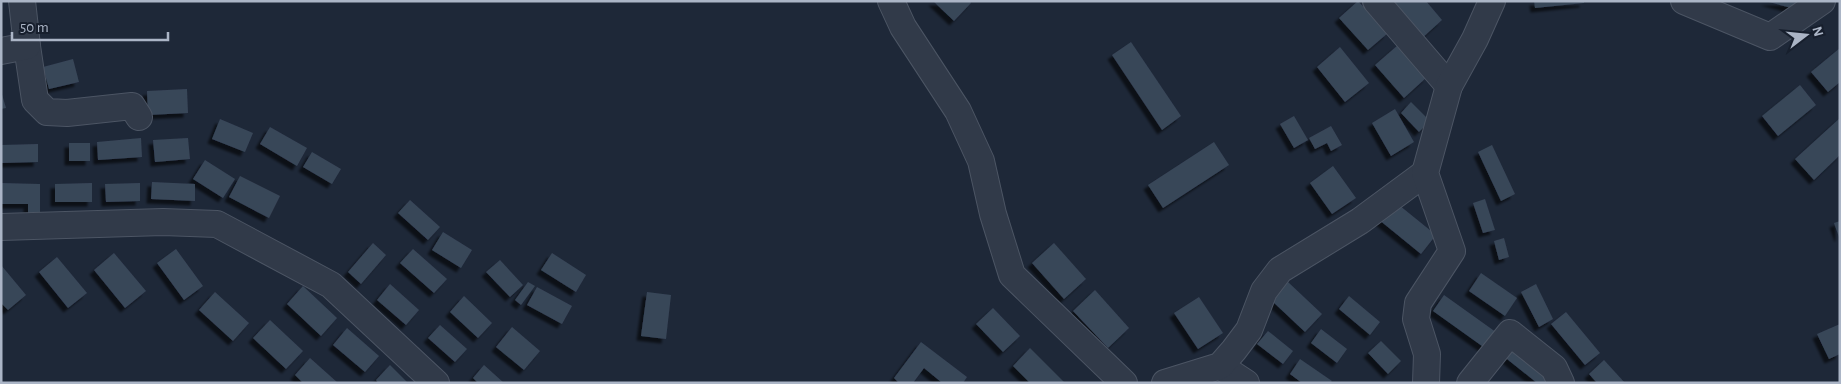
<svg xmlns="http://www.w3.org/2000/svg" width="1841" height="384" viewBox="0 0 1841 384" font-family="'Alegreya Sans',sans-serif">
<defs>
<filter id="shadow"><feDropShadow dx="-4.5" dy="4.5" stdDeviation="1" flood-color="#0009"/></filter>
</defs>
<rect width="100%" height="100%" fill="#1e2838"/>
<g fill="#394659" filter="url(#shadow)">
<path d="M933,1h37l1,2 -17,18z"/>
<path d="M1358,1l30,32 -20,17 -29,-32z"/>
<path d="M1397,1h29l16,19 -22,20 -30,-33z"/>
<path d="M1534,1h50v2l-49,5z"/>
<path d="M1765,1h40l-2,10z"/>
<path d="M1131,42l50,74 -19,14 -50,-75z"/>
<path d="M1398,45l29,32 -23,21 -29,-33z"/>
<path d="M1340,47l29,36 -24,19 -28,-35z"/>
<path d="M1840,48v34l-12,10 -17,-20z"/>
<path d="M73,59l6,23 -30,7 -6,-22z"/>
<path d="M1800,85l16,20 -38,31 -16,-20z"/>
<path d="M187,89l1,24 -40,2 -1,-24z"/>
<path d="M1,91l5,17 -5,1z"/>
<path d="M1411,102l19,19 -11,11 -18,-19z"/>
<path d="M1395,109l19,33 -23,14 -19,-33z"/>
<path d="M1294,116l14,24 -14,8 -14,-24z"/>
<path d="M1840,118v37l-26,25 -19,-21z"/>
<path d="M220,119l33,14 -8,19 -33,-13z"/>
<path d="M1331,126l11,19 -11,6 -4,-8 -12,6 -6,-11z"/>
<path d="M270,127l37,21 -10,18 -37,-22z"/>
<path d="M141,138l1,19 -44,3 -1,-18z"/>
<path d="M188,138l2,21 -35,3 -2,-22z"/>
<path d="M1214,142l15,23 -66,43 -15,-23z"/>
<rect x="69" y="143" width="21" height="18"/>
<path d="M38,144v18l-37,1v-18z"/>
<path d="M1492,145l23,49 -14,7 -23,-49z"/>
<path d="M312,152l29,17 -9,15 -29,-17z"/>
<path d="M205,160l30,19 -12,19 -30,-19z"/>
<path d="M1333,166l23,32 -24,16 -22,-31z"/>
<path d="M240,176l40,20 -11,22 -40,-21z"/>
<path d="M152,182l43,2v17l-44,-2z"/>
<path d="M1,183l39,1v36h-12v-16h-27z"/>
<path d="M92,183v19h-37v-18z"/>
<path d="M140,183v18l-34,1 -1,-18z"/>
<path d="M1485,199l10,31 -12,3 -10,-30z"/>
<path d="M410,200l30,27 -12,13 -30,-27z"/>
<path d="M1394,201l42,34 -15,19 -43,-35z"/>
<path d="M1840,221v16h-1l-5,-14z"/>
<path d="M443,232l29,18 -11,18 -29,-18z"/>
<path d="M1504,238l5,19 -10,3 -5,-19z"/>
<path d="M373,243l13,12 -25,29 -13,-12z"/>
<path d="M1054,243l32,36 -22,20 -32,-36z"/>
<path d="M176,249l27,37 -19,14 -27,-37z"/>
<path d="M413,249l34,30 -13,14 -34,-30z"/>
<path d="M114,253l32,38 -21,17 -31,-38z"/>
<path d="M552,253l34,22 -10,17 -35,-22z"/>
<path d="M57,257l30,36 -19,15 -29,-36z"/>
<path d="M500,260l23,25 -13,12 -24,-25z"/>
<path d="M1,265l25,30 -18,15 -7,-7z"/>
<path d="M1481,273l36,25 -12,18 -36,-25z"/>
<path d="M528,282l7,4 -14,19 -6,-5z"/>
<path d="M1288,282l34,32 -17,18 -34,-32z"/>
<path d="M390,284l29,26 -13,15 -29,-25z"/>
<path d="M1536,284l17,35 -14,8 -18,-35z"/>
<path d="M303,286l34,32 -16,18 -34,-32z"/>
<path d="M537,287l35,19 -10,18 -35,-19z"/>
<path d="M1095,290l34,38 -21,20 -35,-37z"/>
<path d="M215,292l34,31 -16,18 -34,-31z"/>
<path d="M647,292l24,3 -5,44 -25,-3z"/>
<path d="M1444,295l56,40 -11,16 -56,-40z"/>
<path d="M464,296l28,27 -14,15 -28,-26z"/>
<path d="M1349,296l31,26 -10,13 -31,-26z"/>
<path d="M1199,297l24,36 -25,16 -24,-36z"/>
<path d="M993,308l27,28 -17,16 -27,-28z"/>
<path d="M1566,312l34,41 -15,12 -34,-41z"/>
<path d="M270,320l33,31 -17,18 -33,-31z"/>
<path d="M1840,324v30l-11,5 -12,-25z"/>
<path d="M440,325l27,24 -12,13 -27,-24z"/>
<path d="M512,327l28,24 -16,19 -28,-23z"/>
<path d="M347,328l32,28 -14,16 -32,-27z"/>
<path d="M1321,329l26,20 -10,14 -26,-20z"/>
<path d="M1268,331l25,20 -10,13 -26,-20z"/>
<path d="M1381,341l20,20 -13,13 -20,-21z"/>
<path d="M1513,341l37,42h-13l-35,-28z"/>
<path d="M921,342l46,35 -4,6h-23l1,-1 -17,-14 -11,15h-14l-5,-5z"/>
<path d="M1030,348l35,35h-35l-17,-17z"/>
<path d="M310,358l28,25h-35l-8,-8z"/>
<path d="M1300,359l32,22 -2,2h-28l-12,-9z"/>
<path d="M1604,360l21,23h-28l-8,-9z"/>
<path d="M390,365l18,18h-30l-2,-3z"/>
<path d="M484,365l20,18h-26l-5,-5z"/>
</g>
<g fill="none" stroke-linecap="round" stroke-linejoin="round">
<defs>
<g id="minor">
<path d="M22,1l5,45 8,54 12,12 20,1 65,-7 7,11"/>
<path d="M891,1l12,26 55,84 23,50 12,53 19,61 112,108"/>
<path d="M1376,1l73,85"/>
<path d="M1684,1l86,36 52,-36"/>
<path d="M1,51l26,-5"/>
<path d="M1,227l162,-5 54,2 114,61 105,98"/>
<path d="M1220,366l26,17"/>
<path d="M1165,383l55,-17 14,-16 15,-20 15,-39 16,-21 80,-49 65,-48"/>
<path d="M1426,383l1,-29 -11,-35 2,-16 34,-52 -27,-78 24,-87 26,-47 17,-38"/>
<path d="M1470,383l40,-50 44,35 7,15"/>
</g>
</defs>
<use href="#minor" stroke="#4c5564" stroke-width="28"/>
<use href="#minor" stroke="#313a49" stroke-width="26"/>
</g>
<rect width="1841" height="384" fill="none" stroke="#abb5c6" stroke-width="5"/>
<g transform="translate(1806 35) rotate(74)" stroke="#171f2d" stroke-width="4" paint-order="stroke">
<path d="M0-4L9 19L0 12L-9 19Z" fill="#abb5c6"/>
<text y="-8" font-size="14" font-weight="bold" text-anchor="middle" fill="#abb5c6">N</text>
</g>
<path d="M12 32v8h156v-8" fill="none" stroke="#abb5c6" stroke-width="2.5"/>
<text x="20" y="32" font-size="15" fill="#abb5c6" stroke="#171f2d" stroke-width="4" paint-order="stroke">50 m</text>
</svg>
